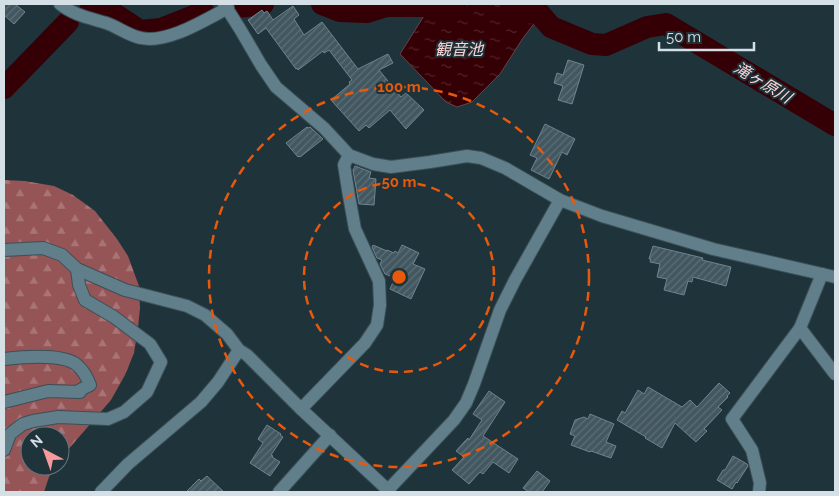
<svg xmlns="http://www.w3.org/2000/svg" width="839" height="496" viewBox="0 0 839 496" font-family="Raleway,'Noto Sans JP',sans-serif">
<defs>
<pattern id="forest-firs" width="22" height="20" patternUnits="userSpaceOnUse" patternTransform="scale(1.25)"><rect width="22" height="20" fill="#955456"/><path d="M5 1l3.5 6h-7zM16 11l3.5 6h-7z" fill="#a87476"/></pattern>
<pattern id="water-ripples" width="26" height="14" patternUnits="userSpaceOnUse" patternTransform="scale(1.25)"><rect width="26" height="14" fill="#340006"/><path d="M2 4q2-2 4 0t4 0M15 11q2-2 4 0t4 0" fill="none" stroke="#50252a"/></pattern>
<pattern id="building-hatch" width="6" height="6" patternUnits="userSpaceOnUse" patternTransform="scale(1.25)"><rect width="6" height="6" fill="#425760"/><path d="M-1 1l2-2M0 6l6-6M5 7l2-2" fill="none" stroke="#5c6f77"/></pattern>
</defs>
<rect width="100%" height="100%" fill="#1f333b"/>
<path fill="url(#forest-firs)" d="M4,180l21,1 29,5 19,9 22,16 22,28 11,17 11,30 1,22 -2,20 -4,25 -9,22 -14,25 -51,59v-23h-30v30h25l-6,11 -5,15h-40z"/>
<path fill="url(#water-ripples)" stroke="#644349" d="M423,4h105l11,9 1,3 -17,22 -23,36 -28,28 -15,5 -11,-5 -46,-48 27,-43z"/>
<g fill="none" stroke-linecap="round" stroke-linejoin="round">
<g stroke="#340006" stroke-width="22">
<path d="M322,4l18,7 27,1 19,-6h39l31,2"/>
<path d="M237,7l26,-3"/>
<path d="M90,10l26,5 24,16 21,-2 43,-17"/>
<path d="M510,11l29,2 12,14 41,17 14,1 41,-18 19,-3 169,101"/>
<path d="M4,88l64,-66"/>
</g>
</g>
<g fill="url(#building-hatch)" stroke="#6e848e">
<path d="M4,4h11l10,8 -11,12 -10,-9z"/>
<path d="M293,6l6,9 -5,4 10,16 18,-13 36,47 30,-15 5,9 -14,7 22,27 5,-4 18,17 -18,19 -16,-19 -21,18 -3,-3 -7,6 -28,-31 19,-16 -1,-2 3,-2 -23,-30 -5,3 -1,-2 -25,19 -1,-2 -1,1 -30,-41 -8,6 -10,-14 14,-10 2,3 3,-2 6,9z"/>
<path d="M568,60l16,5 -12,39 -14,-4 5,-14 -9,-3 3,-10 6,2z"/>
<path d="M545,124l30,15 -8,16 -5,-3 -13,27 -18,-9 6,-12 -7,-3z"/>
<path d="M307,127l1,1 2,-1 13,12 -23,18 -1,-1 -1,1 -12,-14z"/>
<path d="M355,166l16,6 -2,6 7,1 -2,26 -15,-1 -6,-34z"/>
<path d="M373,245l14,6v-1l7,3 1,-2 3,2 4,-8 17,8 -6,11 12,5 -14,30 -21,-10 5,-11 -10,-4 -5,-10 2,-4 -5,-2 -5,-11z"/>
<path d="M653,246l50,12 -1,2 29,7 -5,19 -33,-9 -1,5 -4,-1 -4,14 -20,-5 3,-11 -10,-2 3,-13 -10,-2 1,-3h-2z"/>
<path d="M719,383l11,10 -3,3 1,1 -10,10 4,3 -18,19 3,2 -11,11 -21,-19 -13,25 -17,-10 1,-1 -29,-17 5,-9 3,2 13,-23 6,4 4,-7 34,20 8,-7 7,7z"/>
<path d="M489,391l16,11 -22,34 35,23 -9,14 -16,-11 -10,12 -3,-2 -11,12 -17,-14 12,-13 -8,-6 9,-10 3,-3 1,2 13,-20 -9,-6z"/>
<path d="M590,414l24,10 -8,18 10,4 -5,12 -20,-7 -1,1 -19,-7 4,-9 -5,-2 5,-14 9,-3 4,2z"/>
<path d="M267,425l14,9 -1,1 3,2 -12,18 2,1 -1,1 8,5 -10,14 -20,-13 13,-20 -5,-4z"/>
<path d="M733,456l14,8 1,2 -11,17 -1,-1 -4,7 -15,-9 6,-10h2z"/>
<path d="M537,471l13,10 -8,11h-13l-6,-4z"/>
<path d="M207,476l17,16h-38l13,-13 2,2z"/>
</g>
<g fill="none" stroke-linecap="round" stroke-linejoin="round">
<defs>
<g id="minor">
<path d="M60,4c13,11 30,14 46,19 12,4 23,13 35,15 26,6 64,-18 87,-30"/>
<path d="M224,4l16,25 21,36 15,22 48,41 25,27 24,9 18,3 39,-5 37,-6 14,2 24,10 55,32 42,16 111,33 122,28"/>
<path d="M349,155l-5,10 5,31 6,33 24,52 1,24 -3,20 -12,18 -64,66 89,83"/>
<path d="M4,250l39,-2 19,7 15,14 48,21 62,16 18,9 22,19 12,16 8,5 54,54"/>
<path d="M800,328l22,-54"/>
<path d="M4,359c18,-2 59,-6 73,6 7,6 10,12 13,20l-10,5v2l-32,-1 -44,11"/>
<path d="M4,450l6,-16 13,-10 10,-3 25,-4 50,2 16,-7 23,-20 14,-30 -11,-18 -36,-27 -29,-17 -6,-15 -2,-16"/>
<path d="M101,492l27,-28 73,-62 17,-20 21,-32"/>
<path d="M279,492l51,-57"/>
<path d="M386,492l68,-72 12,-17 8,-19 26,-74 15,-30 45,-80"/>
<path d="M759,492l1,-9 -8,-33 -20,-31 68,-91 35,46"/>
</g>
</defs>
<use href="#minor" stroke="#3c4f56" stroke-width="14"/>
<use href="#minor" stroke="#617e8b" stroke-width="12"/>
</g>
<g fill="none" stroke="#e8590c" stroke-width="2.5" stroke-dasharray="9 6">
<circle cx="399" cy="277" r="95"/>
<circle cx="399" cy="277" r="190"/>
</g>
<g text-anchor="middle" stroke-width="4" stroke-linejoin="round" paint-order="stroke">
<g font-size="16" font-style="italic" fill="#fcd3d3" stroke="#1f333b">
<text x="459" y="55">観音池</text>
<text transform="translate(763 82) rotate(31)" y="6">滝ヶ原川</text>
</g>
</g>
<circle cx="399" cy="277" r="8" fill="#e8590c" stroke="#1f333b" stroke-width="2.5"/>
<g font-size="15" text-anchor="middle" font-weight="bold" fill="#e8590c" stroke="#1f333b" stroke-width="4" stroke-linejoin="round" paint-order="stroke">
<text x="399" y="92">100 m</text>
<text x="399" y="187">50 m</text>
</g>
<rect width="839" height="496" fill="none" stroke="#d4e0e5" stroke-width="10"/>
<g transform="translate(45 451) rotate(319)"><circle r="24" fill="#1f333b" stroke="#67787f"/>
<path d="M0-4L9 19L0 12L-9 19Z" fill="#f59b9d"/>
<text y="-8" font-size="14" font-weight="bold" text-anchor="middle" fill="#d4e0e5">N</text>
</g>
<path d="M659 42v8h95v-8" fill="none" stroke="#d4e0e5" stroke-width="2.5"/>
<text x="666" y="42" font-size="15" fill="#d4e0e5" stroke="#1f333b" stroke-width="4" paint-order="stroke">50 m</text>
</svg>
